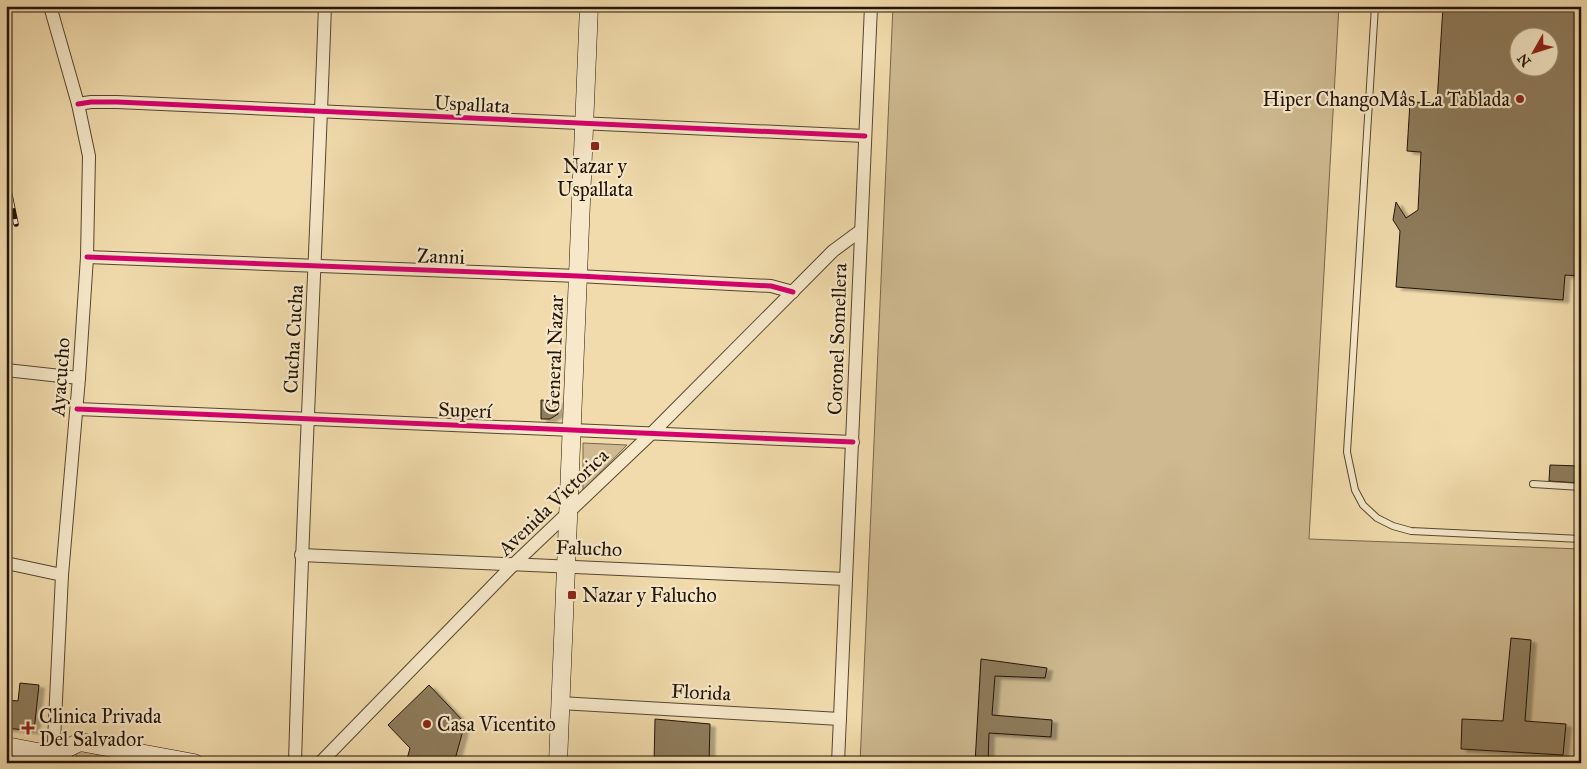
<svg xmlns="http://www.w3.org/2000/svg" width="1587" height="769" viewBox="0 0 1587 769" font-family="'IM FELL Great Primer',serif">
<defs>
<filter id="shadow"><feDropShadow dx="5.5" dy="3" stdDeviation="1" flood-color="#0004"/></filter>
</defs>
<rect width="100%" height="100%" fill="#f1dbac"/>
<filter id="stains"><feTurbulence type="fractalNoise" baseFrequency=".004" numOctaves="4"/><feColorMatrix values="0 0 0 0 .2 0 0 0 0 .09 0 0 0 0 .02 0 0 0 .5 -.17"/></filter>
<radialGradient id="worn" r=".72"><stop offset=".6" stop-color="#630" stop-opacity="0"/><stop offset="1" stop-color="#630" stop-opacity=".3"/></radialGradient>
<g fill="#ceb990" stroke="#78664a">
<path d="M893,6h446l-30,533 272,10v214h-721z"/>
<path d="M583,443l44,2 -44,45z"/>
<path d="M79,750l84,13h-75l-11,-4 -1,-5z"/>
</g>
<g fill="#8e7b5c" stroke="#231405" fill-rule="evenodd" filter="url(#shadow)">
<path d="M1443,6h138v270l-16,-1 -2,25 -167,-13 4,-56 -7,-11 3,-18 10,16 12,-8 3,-58 -14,-1 3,-49 27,1zM1520,38h30v30h-30z"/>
<path d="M541,400l17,1v13l-8,5h-9z"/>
<path d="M1550,465l30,1 -1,17 -30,-2z"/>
<path d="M1511,638l20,2 -6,81 41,3 -3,31 -102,-6 1,-30 41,2z"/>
<path d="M981,659l66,9 -2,10 -50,-2 -3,39 60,5 -1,17 -62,-4 -1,30h-13z"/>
<path d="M20,683l19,2 -5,46 -28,-3v-28l12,1z"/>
<path d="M429,685l36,38 -11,40h-48l4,-15 -22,-23z"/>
<path d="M655,719l55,5 -1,39h-55z"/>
</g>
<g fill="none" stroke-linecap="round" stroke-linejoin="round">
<defs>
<g id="lane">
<path d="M1375,6l-28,446 8,38 8,15 14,13 16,8 18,5 170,8"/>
<path d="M1533,484l48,3"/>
</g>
<g id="street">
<path d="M50,6l28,98 11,52 -2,101 -8,121 -17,197 -9,187"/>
<path d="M78,104l13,-2h26l748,34"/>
<path d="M87,257l491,19 193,10 22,6"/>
<path d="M6,370l73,8"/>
<path d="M77,409c258,13 517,20 776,33"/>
<path d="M301,555l545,24"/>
<path d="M6,563l56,12"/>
<path d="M560,703l280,16"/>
<path d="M295,763c7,-253 21,-504 30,-757"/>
<path d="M320,763l194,-199 139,-132 180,-181 27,-20"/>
<path d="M838,763l33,-757"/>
</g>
<g id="secondary">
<path d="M6,746l47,9 13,8"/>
<path d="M53,755l27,-13 114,21"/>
<path d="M558,763l31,-757"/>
</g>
</defs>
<use href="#lane" stroke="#56462f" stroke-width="8"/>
<use href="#street" stroke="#56462f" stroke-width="14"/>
<use href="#secondary" stroke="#231405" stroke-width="19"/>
<use href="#lane" stroke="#f6e8c9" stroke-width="6"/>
<use href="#street" stroke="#f6e8c9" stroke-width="12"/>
<use href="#secondary" stroke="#f6e8c9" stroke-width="18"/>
<defs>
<path id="rail" d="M6,176l10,48"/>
</defs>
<use href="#rail" stroke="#231405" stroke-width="5.5"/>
<use href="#rail" stroke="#f6e8c9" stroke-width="4" stroke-dasharray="11" stroke-linecap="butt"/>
<defs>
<g id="cycleway">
<path d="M78,104l13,-2h26l748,34"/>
<path d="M87,257l491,19 193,10 22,6"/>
<path d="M77,409c258,13 517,20 776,33"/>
</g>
</defs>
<use href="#cycleway" stroke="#f6e8c9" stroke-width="8"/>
<use href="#cycleway" stroke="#d6006c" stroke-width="5"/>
</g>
<g fill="#8f2418" stroke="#f6e8c9" stroke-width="2">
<circle cx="1520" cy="99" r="5"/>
<rect x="590" y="141" width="10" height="10" rx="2.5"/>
<rect x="567" y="590" width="10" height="10" rx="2.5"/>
<circle cx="427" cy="724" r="5"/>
<path d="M25.5 720.5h5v5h5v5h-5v5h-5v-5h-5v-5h5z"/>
</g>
<g text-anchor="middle" stroke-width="4.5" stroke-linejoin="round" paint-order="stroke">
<g font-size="20" fill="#231405" stroke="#f6e8c9" text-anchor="start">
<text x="1510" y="106" text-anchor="end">Hiper ChangoMâs La Tablada</text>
<text x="595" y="173" text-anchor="middle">Nazar y<tspan x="595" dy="23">Uspallata</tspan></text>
<text x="582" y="602">Nazar y Falucho</text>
<text x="39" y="723">Clinica Privada<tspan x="39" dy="23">Del Salvador</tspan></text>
<text x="437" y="731">Casa Vicentito</text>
</g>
<g font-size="20" fill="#231405" stroke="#f6e8c9">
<text transform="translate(472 104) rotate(3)" y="7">Uspallata</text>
<text transform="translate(441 256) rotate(2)" y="7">Zanni</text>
<text transform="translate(293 339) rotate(-87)" y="7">Cucha Cucha</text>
<text transform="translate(837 339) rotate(-88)" y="7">Coronel Somellera</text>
<text transform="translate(554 354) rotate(-88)" y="7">General Nazar</text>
<text transform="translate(60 377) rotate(-86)" y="7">Ayacucho</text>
<text transform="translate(465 410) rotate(2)" y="7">Superí</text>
<text transform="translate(553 502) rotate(-44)" y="7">Avenida Victorica</text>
<text transform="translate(589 548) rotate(2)" y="7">Falucho</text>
<text transform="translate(701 692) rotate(3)" y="7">Florida</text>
</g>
</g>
<rect width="1587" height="769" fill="none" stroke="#f1dbac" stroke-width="25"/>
<rect x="8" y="8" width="1572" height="754" fill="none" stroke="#231405" stroke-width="2.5"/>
<rect x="12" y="12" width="1562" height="744" fill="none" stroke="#231405"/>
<g transform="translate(1534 52) rotate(231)"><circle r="24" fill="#f6e8c9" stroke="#a2937b"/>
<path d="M0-4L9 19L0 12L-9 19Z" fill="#8f2418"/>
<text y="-8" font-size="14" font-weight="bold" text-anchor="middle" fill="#231405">N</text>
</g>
<rect width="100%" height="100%" filter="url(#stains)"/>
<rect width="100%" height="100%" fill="url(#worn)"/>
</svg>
